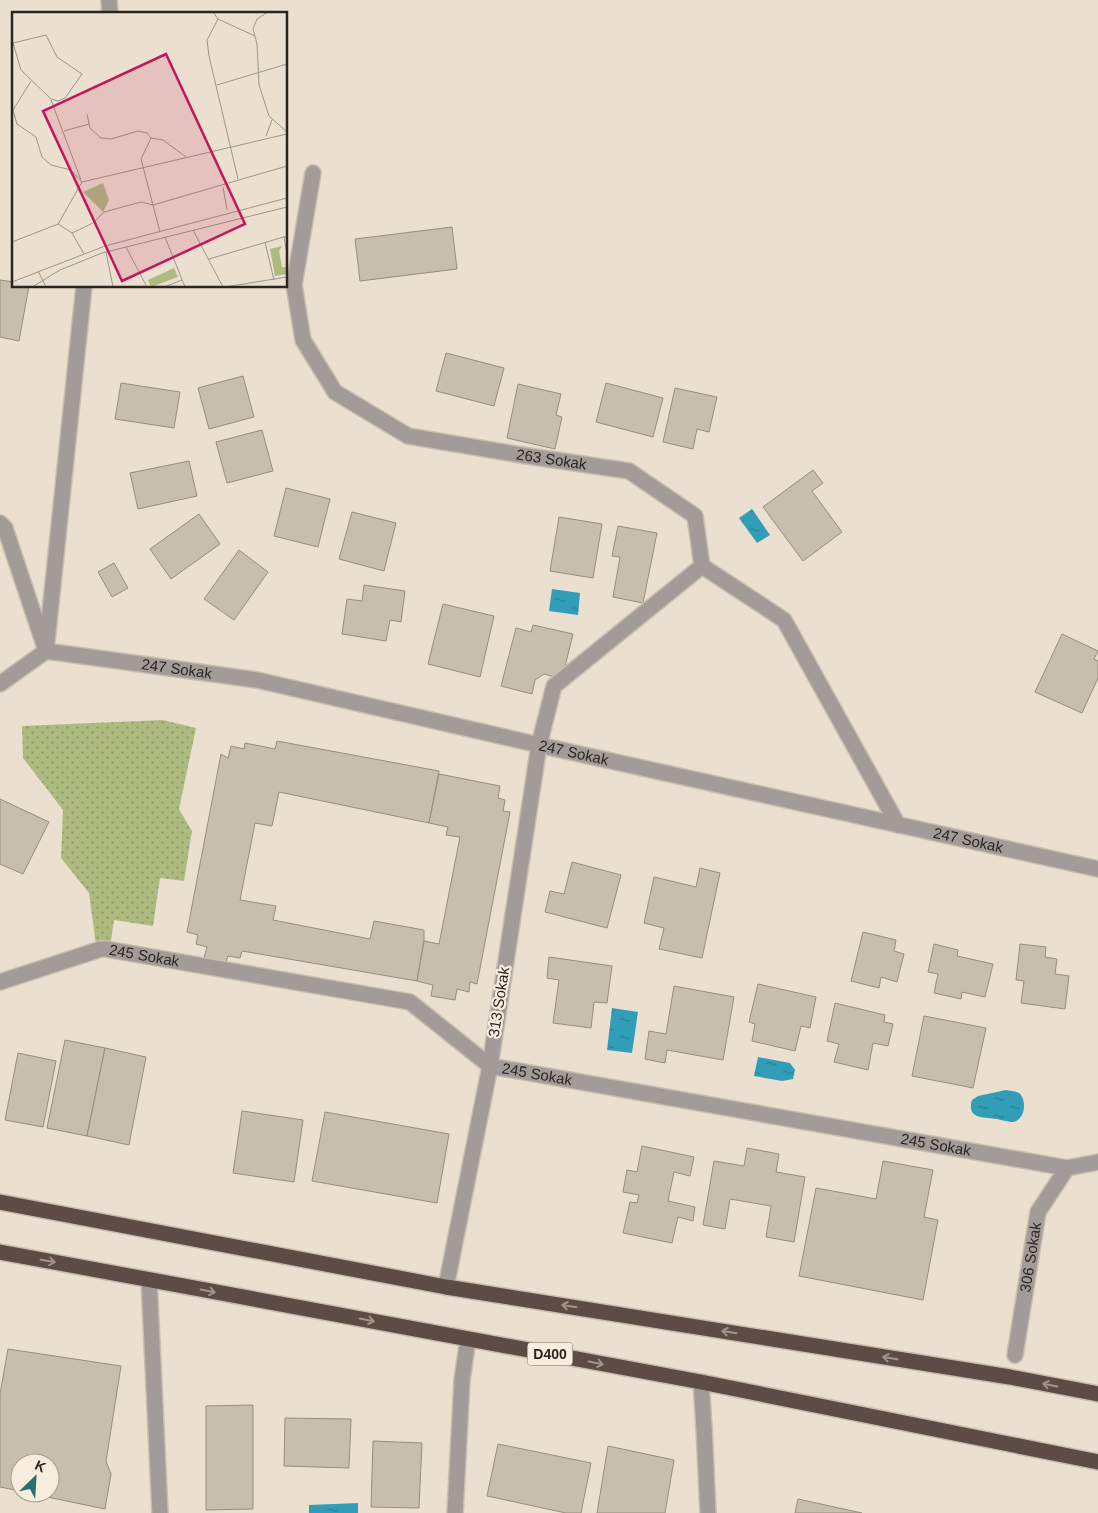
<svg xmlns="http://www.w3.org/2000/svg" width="1098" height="1513" viewBox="0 0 1098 1513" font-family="Helvetica,sans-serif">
<defs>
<pattern id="grass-dots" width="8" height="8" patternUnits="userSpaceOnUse" patternTransform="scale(1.25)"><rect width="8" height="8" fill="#adbb81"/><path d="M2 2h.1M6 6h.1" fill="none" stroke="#8d9869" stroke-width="1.8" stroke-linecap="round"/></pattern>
<pattern id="water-ripples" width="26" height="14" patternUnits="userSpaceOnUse" patternTransform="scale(1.25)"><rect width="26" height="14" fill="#319db7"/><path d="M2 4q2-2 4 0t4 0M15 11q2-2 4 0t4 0" fill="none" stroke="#2a8094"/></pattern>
</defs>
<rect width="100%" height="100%" fill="#ebe0cf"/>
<path fill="url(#grass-dots)" d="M163,720l33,8 -17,81 13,22 -8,50 -24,-3 -7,48 -39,-6 -4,27 -14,-2 -7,-52 -28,-35 2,-48 -40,-52 -1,-32z"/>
<g fill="url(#water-ripples)">
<path d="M752,509l18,26 -13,8 -18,-25z"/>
<path d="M552,589l28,4 -2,22 -29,-4z"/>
<path d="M612,1008l26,4 -6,41 -25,-3z"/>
<path d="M758,1057l32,6 5,7 -2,9 -11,2 -28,-5z"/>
<path d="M1006,1090c5,1 12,1 15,5 6,9 3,25 -8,27 -4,0 -11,-2 -16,-3 -13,-2 -31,0 -25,-19l6,-4z"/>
<path d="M358,1503v10h-49v-8z"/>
</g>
<g fill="#c8bead" stroke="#978d7d">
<path d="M452,227l5,42 -97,12 -5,-42z"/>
<path d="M0,280l14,2v4h15l-10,55 -19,-4z"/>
<path d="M446,353l58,15 -10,38 -58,-15z"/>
<path d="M243,376l11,41 -45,12 -11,-41z"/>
<path d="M121,383l59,9 -6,36 -59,-9z"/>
<path d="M606,383l57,15 -10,39 -57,-15z"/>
<path d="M518,384l43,10 -5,21 6,2 -7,32 -48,-11z"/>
<path d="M675,388l42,9 -8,35 -12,-3 -4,20 -30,-7z"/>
<path d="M262,430l11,41 -46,12 -11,-41z"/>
<path d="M189,461l8,35 -59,13 -8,-36z"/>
<path d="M813,470l10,13 -11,8 30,41 -39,29 -40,-54z"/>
<path d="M286,488l44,11 -12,48 -44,-11z"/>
<path d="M352,512l44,11 -12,48 -45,-12z"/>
<path d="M199,514l21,30 -49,35 -21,-30z"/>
<path d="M559,517l43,7 -9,54 -43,-7z"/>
<path d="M618,526l39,7 -14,70 -30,-6 7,-40 -8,-1z"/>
<path d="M239,550l29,22 -34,48 -30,-21z"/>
<path d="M114,563l14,25 -16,9 -14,-25z"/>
<path d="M364,585l41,6 -4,31 -11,-2 -4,21 -44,-7 5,-35 15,2z"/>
<path d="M443,604l51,12 -14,61 -52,-13z"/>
<path d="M533,625l40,9 -11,45 -18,-5 -9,6 -3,14 -31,-8 15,-58 15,4z"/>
<path d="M1062,634l36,17 -4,8 4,2v17l-16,35 -47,-21z"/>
<path d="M277,741l162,30 -10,52 -150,-31 -7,34 -17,-3 -15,77 36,6 -3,14 97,19 4,-18 50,9v11l-7,40 -175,-30 -2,7 -12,-2 -2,6 -22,-4 3,-11 -11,-3 2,-9 -11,-3 34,-178 7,4 3,-12 13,3 1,-6 30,6z"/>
<path d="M439,774l61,12 -2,12 7,2 -2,11 7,1 -33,172 -7,-2 -1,10 -12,-3 -2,11 -24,-4 2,-11 -16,-4 7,-40 15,3 21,-107 -14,-2 2,-8 -19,-4z"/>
<path d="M0,799l49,23 -26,52 -23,-10z"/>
<path d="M572,862l49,13 -14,53 -62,-16 5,-21 14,3z"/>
<path d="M700,868l20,5 -18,85 -43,-9 5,-21 -20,-5 10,-46 42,10z"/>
<path d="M863,932l33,8 -2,11 10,3 -7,28 -16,-5 -2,11 -28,-7z"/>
<path d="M934,944l24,6 -1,6 36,8 -8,33 -23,-5 -1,7 -27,-6 4,-19 -10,-2z"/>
<path d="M1020,944l26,3 -1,10 12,2 -2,15 14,2 -4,33 -44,-6 3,-22 -8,-1z"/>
<path d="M549,957l63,9 -5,37 -13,-1 -3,26 -38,-5 6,-43 -12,-2z"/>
<path d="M758,984l58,13 -6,31 -9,-2 -6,25 -43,-10 3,-17 -6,-2z"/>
<path d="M674,986l60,11 -11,63 -56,-10 -2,13 -20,-4 4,-28 17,3z"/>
<path d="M835,1003l50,12 -1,7 9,2 -5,22 -15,-3 -5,27 -34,-8 5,-18 -12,-3z"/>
<path d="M924,1016l62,12 -13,60 -61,-12z"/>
<path d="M65,1040l40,8 -18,88 -40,-8z"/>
<path d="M105,1048l41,9 -17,88 -42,-9z"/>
<path d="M18,1053l38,8 -13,66 -38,-7z"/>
<path d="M242,1111l61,9 -9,62 -61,-9z"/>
<path d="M325,1112l124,22 -12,69 -125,-22z"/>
<path d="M642,1146l52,11 -4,19 -16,-4 -6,29 27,6 -2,14 -15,-4 -6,26 -49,-10 7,-31 7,1 2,-8 -16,-3 4,-22 10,2z"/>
<path d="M747,1148l32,6 -3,18 29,5 -11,65 -28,-5 5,-31 -41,-7 -5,30 -22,-4 11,-64 30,5z"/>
<path d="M883,1161l50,9 -9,47 14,3 -15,80 -124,-24 17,-88 60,11z"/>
<path d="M8,1349l113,17 -15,95 5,13 -6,35 -77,-16h22v-30h-30v28l-20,-4v-93z"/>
<path d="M253,1405v104l-47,1v-104z"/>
<path d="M285,1418l66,1 -2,49 -65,-2z"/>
<path d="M373,1441l49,2 -3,65 -48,-1z"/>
<path d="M498,1444l93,19 -10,50h-15l-79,-17z"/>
<path d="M608,1446l66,14 -9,53h-68z"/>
<path d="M798,1499l64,14h-67z"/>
</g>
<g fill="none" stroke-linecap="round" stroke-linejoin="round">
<defs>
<g id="street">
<path d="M109,0l1,14"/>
<path id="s1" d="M313,173l-19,112 9,55 32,52 73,44 113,19 108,16 66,45 7,50 -148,120 -15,59 -49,321 -44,221"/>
<path d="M0,523l5,5 39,117"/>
<path d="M702,566l82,54 114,205"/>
<path id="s2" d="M46,651l211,29 282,65 559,124"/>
<path d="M46,651l38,-365"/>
<path d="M0,684l46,-33"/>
<path id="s3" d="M0,982l101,-33h5l304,53 80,64 577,102 31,-6"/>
<path d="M149,1280l11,233"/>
<path id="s4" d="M1015,1355l23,-143 29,-44"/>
<path d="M701,1382l3,45 4,86"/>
<path d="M455,1513l7,-133 6,-41"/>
</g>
<g id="highway">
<path d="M0,1202l446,85 564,90 88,17"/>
<path d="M0,1252l701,130 397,80"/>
</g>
</defs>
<use href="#street" stroke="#c8beaf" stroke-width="18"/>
<use href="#highway" stroke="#c8beaf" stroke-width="18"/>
<use href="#street" stroke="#a39b97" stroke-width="15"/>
<use href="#highway" stroke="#5d4c45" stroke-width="15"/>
</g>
<defs><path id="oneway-shaft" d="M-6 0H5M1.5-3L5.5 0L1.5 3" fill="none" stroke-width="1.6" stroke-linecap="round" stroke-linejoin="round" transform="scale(1.25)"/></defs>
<g stroke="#a39489">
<use href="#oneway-shaft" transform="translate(48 1261) rotate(10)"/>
<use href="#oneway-shaft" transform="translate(208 1291) rotate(11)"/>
<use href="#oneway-shaft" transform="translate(569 1306) rotate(-171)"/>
<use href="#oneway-shaft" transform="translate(367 1320) rotate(11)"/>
<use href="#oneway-shaft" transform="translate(729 1332) rotate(-171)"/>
<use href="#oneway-shaft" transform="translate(890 1358) rotate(-171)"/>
<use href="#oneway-shaft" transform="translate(596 1363) rotate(11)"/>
<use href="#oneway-shaft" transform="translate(1050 1385) rotate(-169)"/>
</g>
<g text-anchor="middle" stroke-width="4.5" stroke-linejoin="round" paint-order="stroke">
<rect fill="#f8eddc" stroke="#676158" stroke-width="1" x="527.5" y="1342.5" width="45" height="23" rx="4"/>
<g font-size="14" font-weight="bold" fill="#29251f">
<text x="550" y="1359">D400</text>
</g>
<g font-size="15" fill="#29251f" stroke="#f8eddc">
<text dy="5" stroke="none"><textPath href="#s1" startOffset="461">263 Sokak</textPath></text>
<text dy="5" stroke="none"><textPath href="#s2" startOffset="132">247 Sokak</textPath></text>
<text dy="5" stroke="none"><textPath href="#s2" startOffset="538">247 Sokak</textPath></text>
<text dy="5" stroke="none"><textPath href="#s2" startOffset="942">247 Sokak</textPath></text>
<text dy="5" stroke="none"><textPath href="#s3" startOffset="150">245 Sokak</textPath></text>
<text transform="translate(499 1002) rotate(-81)" y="5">313 Sokak</text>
<text dy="5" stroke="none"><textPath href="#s3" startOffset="570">245 Sokak</textPath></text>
<text dy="5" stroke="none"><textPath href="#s3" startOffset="975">245 Sokak</textPath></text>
<text dy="5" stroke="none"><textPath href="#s4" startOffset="99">306 Sokak</textPath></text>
</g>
</g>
<g transform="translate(12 12)">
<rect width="275" height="275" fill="#ebe0cf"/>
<path d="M91,171l6,17 -6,12 -20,-20zM270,234l-3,5 3,16h4l1,7 -12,2 -5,-27zM162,256l4,9 -27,10 -3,-7z" fill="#adbb81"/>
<path fill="none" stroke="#9d9589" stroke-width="1" d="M201,0l5,7 37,17M256,0l-11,7 -4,10 4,15 2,41 10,31 18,16M206,7l-11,21 2,16 29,123M0,25l1,6 33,-8 11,22 25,17 -17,24 -7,3 -7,-2 -30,-29 -8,-27M19,69l-18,29 4,14 19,13 6,20 9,8 20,5 11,12M205,73l70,-21M39,88l30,80M75,102l3,14 11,10 10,1 27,-8 9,2 4,5 -10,21 19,73M52,119l25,-7M254,124l6,-16M139,126l12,2 23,17M70,170l205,-48M211,175l4,23M46,212l14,9 12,21M181,218l30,57M60,221l21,-10 11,-11 37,-10 12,3 134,-39M153,225l20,50M272,225l3,17M0,230l46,-18 24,-42M253,230l9,38M114,235l21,40M94,240l7,35M197,247l78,-23M26,259l8,16M0,270l93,-36 182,-48M20,275l28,-17 42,-17 185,-46M152,275l18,-7M213,275l62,-10"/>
<path fill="#c2185b" fill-opacity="0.15" stroke="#c2185b" stroke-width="2.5" d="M154,42l79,170 -123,57 -79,-170z"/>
<rect width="275" height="275" fill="none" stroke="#29251f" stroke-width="2.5"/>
</g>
<g transform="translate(35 1478) rotate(25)"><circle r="24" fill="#f8eddc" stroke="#a59d90"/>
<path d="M0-4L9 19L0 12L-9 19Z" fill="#267171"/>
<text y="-8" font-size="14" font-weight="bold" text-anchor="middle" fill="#29251f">K</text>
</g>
</svg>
